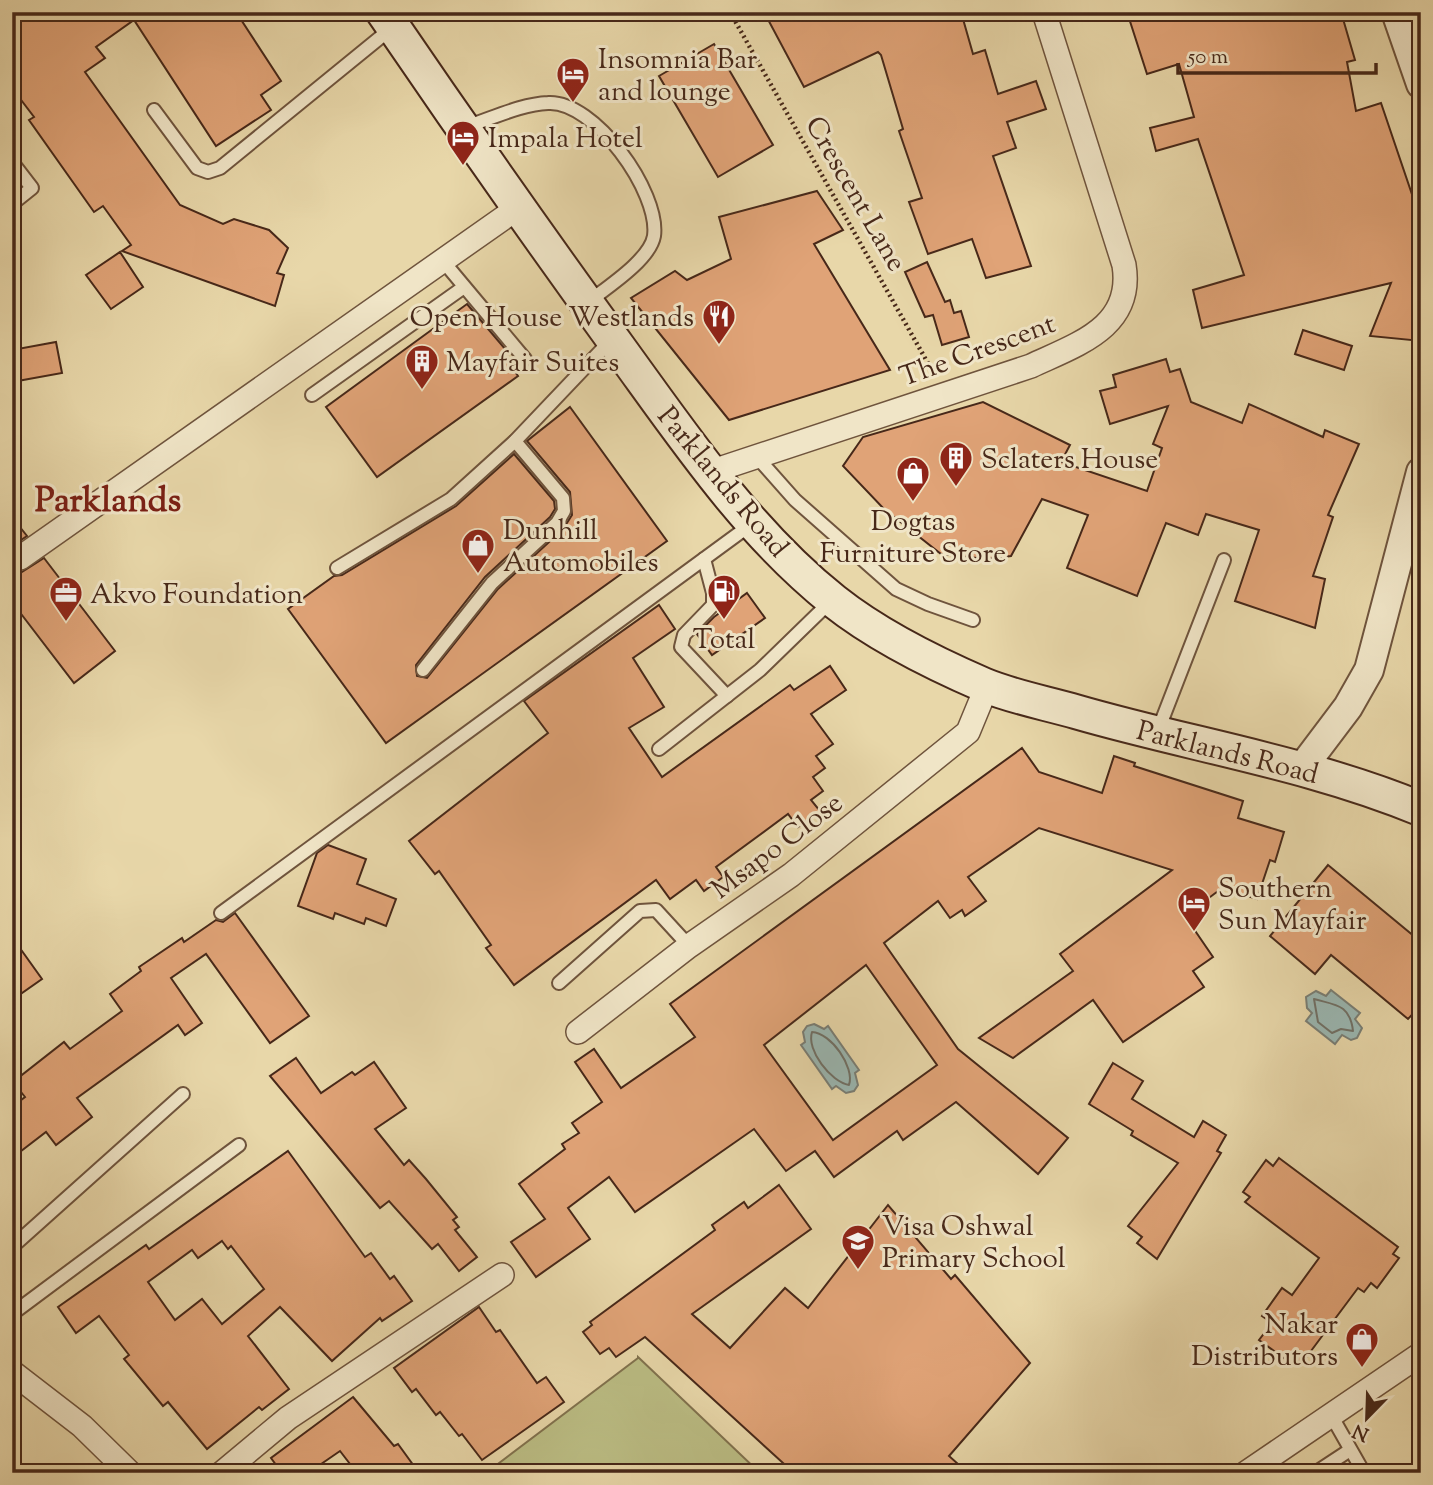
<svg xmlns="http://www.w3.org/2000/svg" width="1433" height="1485" viewBox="0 0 1433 1485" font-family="'Sorts Mill Goudy',serif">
<rect width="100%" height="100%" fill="#e8d7a9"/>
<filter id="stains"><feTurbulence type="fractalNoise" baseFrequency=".00286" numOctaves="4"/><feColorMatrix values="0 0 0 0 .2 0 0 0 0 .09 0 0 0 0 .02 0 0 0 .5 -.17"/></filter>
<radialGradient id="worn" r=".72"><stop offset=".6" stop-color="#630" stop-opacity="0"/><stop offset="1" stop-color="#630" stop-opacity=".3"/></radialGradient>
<path fill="#bbbd84" stroke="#81724e" stroke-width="2" d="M638,1357l122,116h-274l152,-115z"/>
<g fill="#9ab7b2" stroke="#797e75" stroke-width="2">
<path d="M1331,990l29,23 -5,6 7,9 -5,10 -6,2 -9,-5 -7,9 -29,-23 6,-8 -5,-5 -1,-11 10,-6 10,5z"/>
<path d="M814,1024l10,5 4,-3 31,44 -4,3 3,12 -4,6 -8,2 -10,-7 -4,3 -31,-44 4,-3 -2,-10 4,-6z"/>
</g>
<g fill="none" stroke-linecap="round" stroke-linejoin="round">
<g stroke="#707066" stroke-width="2">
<path d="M1314,999c21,6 36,5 39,32l-12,-2 -9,4 -14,-11z"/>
<path d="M812,1032c19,1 43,35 37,53 -18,-3 -43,-35 -37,-53z"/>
</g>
</g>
<g fill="#e0a377" stroke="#472819" stroke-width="2" fill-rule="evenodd">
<path d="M12,12h224l45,69 -20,14 10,15 -55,36 -82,-126 -38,27 9,11 -20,14 95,133 43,19 11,-5 35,11 19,18 -11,25 7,2 -9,31 -153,-55 9,-6 -28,-39 -9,6 -65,-92 5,-3 -22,-29z"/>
<path d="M764,12h197l12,42 12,-4 13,44 38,-13 10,28 -39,13 9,26 -23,8 38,110 -45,12 -14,-39 -44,15 -19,-52 13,-4 -23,-67 4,-2 -22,-74 -3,-3 -74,35z"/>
<path d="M1127,12h214l14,48 -8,2 9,49 25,-8 40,118v120l-51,-5 21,-53 -189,45 -9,-38 51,-15 -46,-136 -42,12 -6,-23 44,-11 -15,-53 -32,10z"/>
<path d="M714,44l59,101 -55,32 -59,-101z"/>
<path d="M817,191l26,39 -29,14 76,126 -161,50 -98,-122 44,-27 12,9 44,-21 -12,-42z"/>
<path d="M120,252l23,35 -32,22 -25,-34z"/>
<path d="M927,262l18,40 5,-2 4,13 7,-2 8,26 -27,8 -9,-30 -8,2 -20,-45z"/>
<path d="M467,304l39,46 -4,4 16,22 -141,101 -51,-70z"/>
<path d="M1303,330l49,16 -8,24 -49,-16z"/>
<path d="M56,342l6,31 -50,9v-32z"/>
<path d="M1166,359l4,13 10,-3 11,33 51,21 7,-19 74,33 2,-7 34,14 -31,71 5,2 -20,59 12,3 -10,49 -80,-27 24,-71 -53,-16 -8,21 -32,-12 -29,73 -70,-28 21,-53 -46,-16 -31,57 -25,3 -45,-5 -57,-45 -41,-43 20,-29 120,-35 87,43 -9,17 86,29 15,-43 -9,-4 15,-38 -58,18 -10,-33 16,-4 -3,-12z"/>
<path d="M570,407l97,134 -281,202 -98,-134 46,-33 8,-1 114,-69 58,-52 40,47 1,8 -5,8 -65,60 -69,88 1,11 10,2 71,-89 65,-60 9,-14 -2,-23 -43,-51z"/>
<path d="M12,517l15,19 -15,10z"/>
<path d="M44,558l71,93 -41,32 -62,-81v-33l10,3z"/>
<path d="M747,593l18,25 -53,37 -15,-21 17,-17z"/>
<path d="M659,605l16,24 -42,29 31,49 -35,21 33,49 128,-92 4,5 36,-24 16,24 -35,24 22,30 -17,12 9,12 -12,9 10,14 -12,9 9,11 -22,16 -10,-13 -72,53 7,10 -19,14 -8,-11 -26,19 -14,-19 -142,105 -28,-37 5,-3 -52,-74 -4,3 -26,-33 139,-108 -24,-32z"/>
<path d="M1022,748l17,24 63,21 12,-37 21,7 -1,3 109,35 -5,17 46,14 -9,30 -5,-2 -13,39 -35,-11 -37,28 28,41 -20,14 11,16 -81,55 -30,-42 -80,58 -34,-20 94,-67 -13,-17 112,-84 -133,-42 -71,49 18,24 -21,15 -3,-6 -12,8 -12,-17 -54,42 74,106 110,89 -30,36 -82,-72 -53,38 -6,-9 -63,46 -19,-26 -29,20 -32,-42 -119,83 -26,-35 -41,31 22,31 -54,38 -25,-35 34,-23 -26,-35 46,-35 -3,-5 17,-11 -7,-10 30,-21 -27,-40 19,-13 27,39 74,-51 -25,-33zM866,965l71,100 -104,75 -69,-95z"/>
<path d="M328,845l38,14 -9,25 39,15 -10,27 -20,-8 -2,6 -29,-11 -2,6 -35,-13 19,-53z"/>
<path d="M1328,865l93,77v63l-13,14 -77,-64 -16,19 -45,-38z"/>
<path d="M235,913l74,103 -39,27 -64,-89 -35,24 31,45 -17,12 -7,-10 -101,73 15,19 -36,28 -10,-13 -34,26v-51l13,-10 -12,-15 51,-40 6,7 52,-38 -12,-17 31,-23 -2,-4 43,-29 2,4 32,-22 7,2z"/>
<path d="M12,937l30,42 -30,21z"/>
<path d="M296,1058l25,35 31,-21 3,3 19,-13 32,46 -31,21 29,36 5,-5 17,19 31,38 -4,3 6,7 -4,3 22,27 -18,14 -21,-27 -6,5 -43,-48 -9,7 -110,-132z"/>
<path d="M1113,1063l30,18 -11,18 62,38 9,-16 23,14 -9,16 4,2 -64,106 -20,-16 5,-6 -14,-11 50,-63 -47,-28 2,-4 -44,-27z"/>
<path d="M288,1151l77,106 6,-4 19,26 4,-3 18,25 -30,20 -2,-3 -48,43 -52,-54 -32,29 41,53 -27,21 -3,-3 -52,42 -39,-47 -5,4 -39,-47 5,-4 -30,-39 -23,17 -18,-26 88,-62 3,4zM222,1241l6,8 3,-3 33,43 -42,35 -20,-25 -27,21 -27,-38 44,-32 6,8z"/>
<path d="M1279,1158l119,89 -5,7 6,4 -22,30 -6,-5 -7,9 -6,-4 -56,75 -5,-3 -4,5 -34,-25 13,-17 -10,-7 20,-28 10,7 27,-37 -74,-56 5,-5 -7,-5 23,-32 7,6z"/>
<path d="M779,1185l32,44 -119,85 38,34 55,-60 23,20 80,-103 63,74 4,-4 75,88 -81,93 19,17h-174l-149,-136 -29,20 -7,-9 -9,6 -17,-22 9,-7 -2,-3 125,-92 -3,-5 32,-23 4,6z"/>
<path d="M479,1307l17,25 4,-2 37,53 9,-6 18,25 -82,58 -20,-26 -3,2 -19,-24 -4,3 -20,-26 -4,3 -18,-24z"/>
<path d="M353,1397l41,49 4,-2 21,29h-62l-17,-22 -32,22h-26l-11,-15z"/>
</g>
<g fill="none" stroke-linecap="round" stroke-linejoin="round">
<defs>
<g id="service">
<path d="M154,110l43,58 11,4 12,-4 173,-141"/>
<path d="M465,127c26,-8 56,-23 83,-24 46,-3 112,89 106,133 -4,24 -48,52 -67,67"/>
<path d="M12,162l20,26 -20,16"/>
<path d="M443,261l82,98"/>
<path d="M312,395l152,-108"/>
<path d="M756,456l39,44 101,89 32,15 45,16"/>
<path d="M704,559l9,34v12l-29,30 -3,12 46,49"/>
<path d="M337,568l114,-69 64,-58 97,-102"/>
<path d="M423,670l69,-87 65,-60 7,-12 -1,-13 -48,-57"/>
<path d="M1157,733l67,-173"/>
<path d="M659,749l101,-79 72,-70"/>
<path d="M221,913l532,-390"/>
<path d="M559,983l81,-72 16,-1 33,36"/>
<path d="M12,1247l171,-153"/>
<path d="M12,1314l227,-169"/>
<path d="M1331,1415l33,58"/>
<path d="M1315,1473l35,-23"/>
</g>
<g id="minor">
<path d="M710,472l321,-106c47,-22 103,-39 93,-101l-80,-253"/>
<path d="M20,558l499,-351"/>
<path d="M578,1032l111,-86 102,-71 177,-143 19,-46"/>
<path d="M12,1372l70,54 48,47"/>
<path d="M222,1473l66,-55 214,-143"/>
<path d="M1246,1473l175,-119"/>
</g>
<g id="tertiary">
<path d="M1396,12l25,72"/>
<path d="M1302,768l46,-61 21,-37 52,-198"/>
</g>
<path id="secondary" d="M383,12c79,116 160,231 242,344 63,87 124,177 209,245 44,35 99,62 150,84 29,12 62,18 93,27 114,33 233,51 344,97"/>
</defs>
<use href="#service" stroke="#6f543d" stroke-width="16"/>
<use href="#minor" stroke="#6f543d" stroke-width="26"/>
<use href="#tertiary" stroke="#6f543d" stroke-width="32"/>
<use href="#secondary" stroke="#472819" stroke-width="37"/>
<path stroke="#472819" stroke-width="4.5" stroke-dasharray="2 3.5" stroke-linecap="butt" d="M730,12l204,362"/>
<use href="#service" stroke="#f0e5c7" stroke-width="12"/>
<use href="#minor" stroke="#f0e5c7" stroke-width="23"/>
<use href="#tertiary" stroke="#f0e5c7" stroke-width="28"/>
<use href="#secondary" stroke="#f0e5c7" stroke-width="33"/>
</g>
<defs>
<symbol id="hotel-pin" viewBox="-11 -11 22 30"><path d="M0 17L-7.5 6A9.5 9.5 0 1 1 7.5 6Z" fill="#8f2418" stroke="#f0e5c7"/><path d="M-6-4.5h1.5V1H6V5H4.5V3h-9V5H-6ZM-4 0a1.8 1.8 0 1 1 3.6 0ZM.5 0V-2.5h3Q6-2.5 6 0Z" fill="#fff"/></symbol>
<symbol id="restaurant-pin" viewBox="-11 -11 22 30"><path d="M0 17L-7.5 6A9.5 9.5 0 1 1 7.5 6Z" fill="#8f2418" stroke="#f0e5c7"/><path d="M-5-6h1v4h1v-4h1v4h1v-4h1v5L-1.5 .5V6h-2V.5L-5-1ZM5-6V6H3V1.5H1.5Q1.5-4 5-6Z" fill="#fff"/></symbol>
<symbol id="building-pin" viewBox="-11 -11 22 30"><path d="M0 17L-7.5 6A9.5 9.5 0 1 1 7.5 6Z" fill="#8f2418" stroke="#f0e5c7"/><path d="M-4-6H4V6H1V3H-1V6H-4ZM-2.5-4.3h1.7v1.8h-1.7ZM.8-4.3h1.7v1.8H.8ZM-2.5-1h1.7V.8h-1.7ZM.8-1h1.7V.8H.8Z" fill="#fff"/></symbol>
<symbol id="shop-pin" viewBox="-11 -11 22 30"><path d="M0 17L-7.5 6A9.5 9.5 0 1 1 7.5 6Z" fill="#8f2418" stroke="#f0e5c7"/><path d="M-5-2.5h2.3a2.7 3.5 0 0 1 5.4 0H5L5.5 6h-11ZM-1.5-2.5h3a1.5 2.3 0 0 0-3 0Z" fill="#fff"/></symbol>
<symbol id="fuel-pin" viewBox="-11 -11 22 30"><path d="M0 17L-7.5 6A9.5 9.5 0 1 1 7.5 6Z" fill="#8f2418" stroke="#f0e5c7"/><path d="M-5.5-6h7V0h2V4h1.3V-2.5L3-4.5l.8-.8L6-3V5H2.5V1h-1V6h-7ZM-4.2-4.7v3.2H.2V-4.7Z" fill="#fff"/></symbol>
<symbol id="office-pin" viewBox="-11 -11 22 30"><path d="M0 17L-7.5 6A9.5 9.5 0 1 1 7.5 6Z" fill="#8f2418" stroke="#f0e5c7"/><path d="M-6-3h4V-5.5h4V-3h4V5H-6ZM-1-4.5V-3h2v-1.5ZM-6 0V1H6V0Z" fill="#fff"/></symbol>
<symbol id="school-pin" viewBox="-11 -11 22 30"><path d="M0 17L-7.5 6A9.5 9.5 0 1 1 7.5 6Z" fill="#8f2418" stroke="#f0e5c7"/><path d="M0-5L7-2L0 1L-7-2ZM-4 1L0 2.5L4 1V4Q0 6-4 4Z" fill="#fff"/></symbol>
</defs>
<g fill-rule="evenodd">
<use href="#hotel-pin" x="554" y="55" width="38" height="52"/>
<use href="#hotel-pin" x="444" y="118" width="38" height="52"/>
<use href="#restaurant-pin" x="700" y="297" width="38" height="52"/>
<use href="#building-pin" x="403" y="342" width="38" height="52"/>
<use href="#building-pin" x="937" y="439" width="38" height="52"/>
<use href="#shop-pin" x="894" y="454" width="38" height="52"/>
<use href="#shop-pin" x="459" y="526" width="38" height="52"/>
<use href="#fuel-pin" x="705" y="572" width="38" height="52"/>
<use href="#office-pin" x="47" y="574" width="38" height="52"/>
<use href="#hotel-pin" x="1175" y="884" width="38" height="52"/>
<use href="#school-pin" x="839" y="1222" width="38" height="52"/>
<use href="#shop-pin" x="1343" y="1320" width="38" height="52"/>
</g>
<g text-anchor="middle" stroke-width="6" stroke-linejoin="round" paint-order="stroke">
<g font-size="28" fill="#472819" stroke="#f0e5c7" text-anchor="start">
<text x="598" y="68">Insomnia Bar<tspan x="598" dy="32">and lounge</tspan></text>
<text x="488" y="147">Impala Hotel</text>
<text x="694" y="326" text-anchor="end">Open House Westlands</text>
<text x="446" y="371">Mayfair Suites</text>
<text x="981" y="468">Sclaters House</text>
<text x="913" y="530" text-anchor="middle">Dogtas<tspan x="913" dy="32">Furniture Store</tspan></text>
<text x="503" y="539">Dunhill<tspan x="503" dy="32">Automobiles</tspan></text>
<text x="90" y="603">Akvo Foundation</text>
<text x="724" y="648" text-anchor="middle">Total</text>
<text x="1218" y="897">Southern<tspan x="1218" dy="32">Sun Mayfair</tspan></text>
<text x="882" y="1235">Visa Oshwal<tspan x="882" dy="32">Primary School</tspan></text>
<text x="1338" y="1333" text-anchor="end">Nakar<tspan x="1338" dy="32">Distributors</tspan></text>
</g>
<g font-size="28" fill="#472819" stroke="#f0e5c7">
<text transform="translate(857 193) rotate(60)" y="10">Crescent Lane</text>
<text transform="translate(977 349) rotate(-20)" y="10">The Crescent</text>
<text transform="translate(724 481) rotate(50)" y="10">Parklands Road</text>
<text transform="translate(1228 751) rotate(14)" y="10">Parklands Road</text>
<text transform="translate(776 845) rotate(-37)" y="10">Msapo Close</text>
</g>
<g font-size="35" font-weight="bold" fill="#7a1f14" stroke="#f0e5c7">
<text x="108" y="511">Parklands</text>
</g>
</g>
<rect width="1433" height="1485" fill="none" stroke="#e8d7a9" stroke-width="42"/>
<rect x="14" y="14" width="1405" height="1457" fill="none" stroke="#472819" stroke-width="3.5"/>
<rect x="21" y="21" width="1391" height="1443" fill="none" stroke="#472819" stroke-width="2"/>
<g transform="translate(1367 1418) rotate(203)" stroke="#f0e5c7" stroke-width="5" paint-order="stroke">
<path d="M0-5L12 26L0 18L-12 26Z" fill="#472819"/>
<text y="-10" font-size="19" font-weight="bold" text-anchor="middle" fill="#472819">N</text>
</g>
<path d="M1178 63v10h198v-10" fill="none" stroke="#472819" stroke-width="3.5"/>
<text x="1188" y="63" font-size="21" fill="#472819" stroke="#f0e5c7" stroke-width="5" paint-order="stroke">50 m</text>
<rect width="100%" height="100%" filter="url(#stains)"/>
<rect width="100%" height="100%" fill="url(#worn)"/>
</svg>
